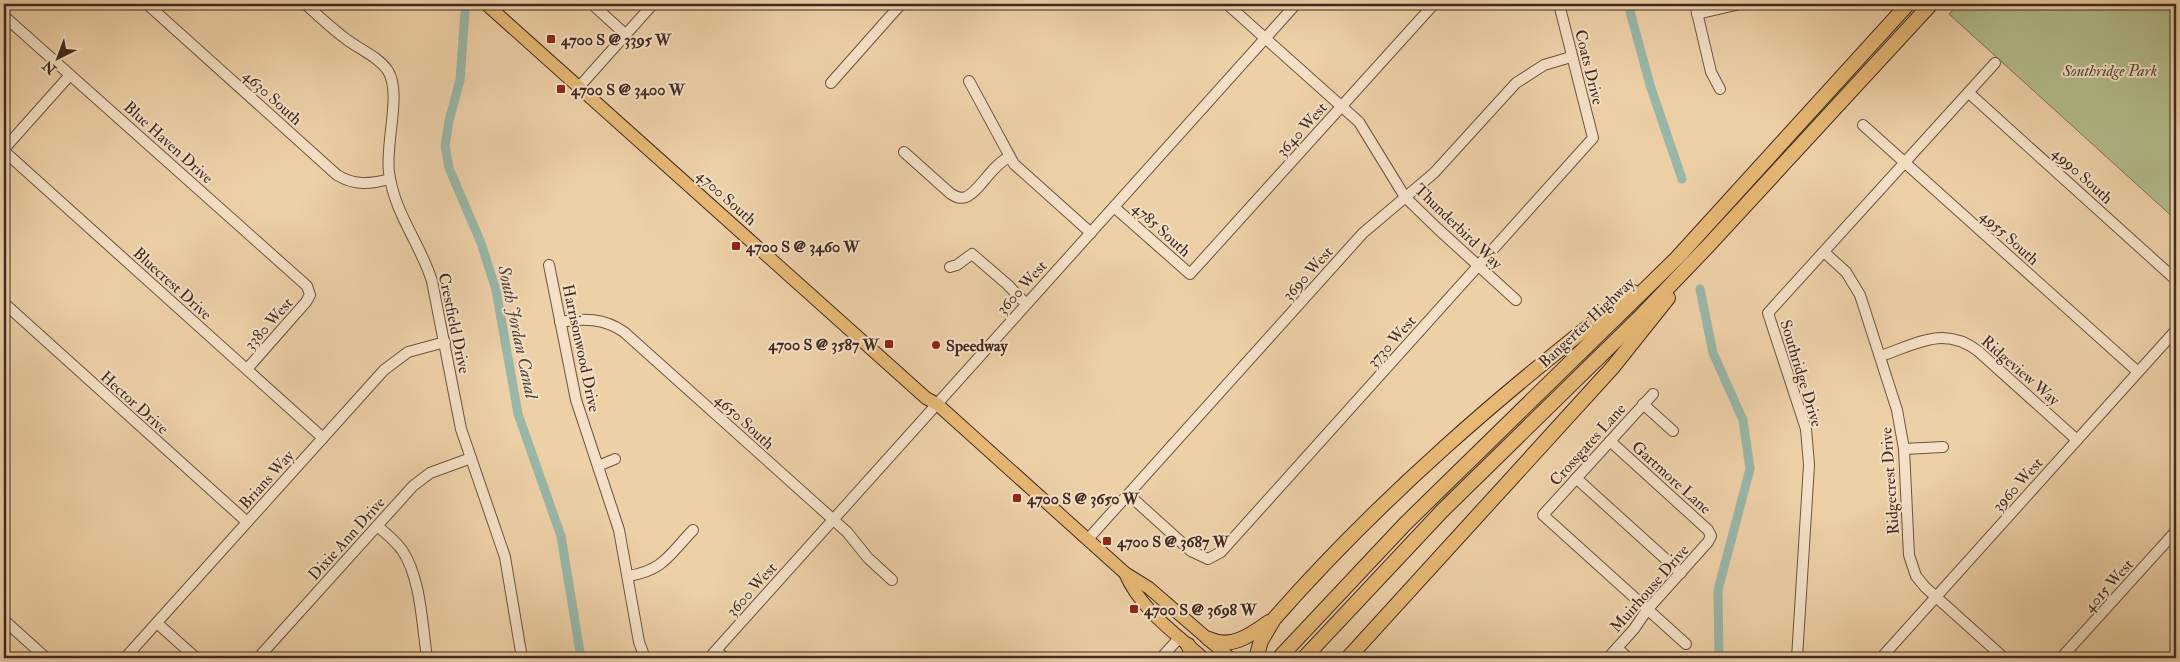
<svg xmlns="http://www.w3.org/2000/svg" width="2180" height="662" viewBox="0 0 2180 662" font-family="'IM FELL Double Pica',serif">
<rect width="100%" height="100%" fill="#eed0a7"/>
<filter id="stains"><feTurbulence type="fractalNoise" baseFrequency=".004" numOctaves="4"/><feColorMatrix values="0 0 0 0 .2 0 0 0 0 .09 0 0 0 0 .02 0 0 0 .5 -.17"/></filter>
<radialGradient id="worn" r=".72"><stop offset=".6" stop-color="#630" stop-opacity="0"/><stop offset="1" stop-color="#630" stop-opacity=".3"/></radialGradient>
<path fill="#b3bc8c" stroke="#7a7256" d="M1959,4h217v216l-227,-206z"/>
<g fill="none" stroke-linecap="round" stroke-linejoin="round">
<g stroke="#99b7a9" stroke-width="9">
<path d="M1628,4l22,81 32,94"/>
<path d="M465,12l-5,68 -11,41 -4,25 4,22 32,75 15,47 22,124 43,122 20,122"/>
<path d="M1700,289l13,64 30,67 7,49 -32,121 1,68"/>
</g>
<defs>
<g id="minor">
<path d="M147,4l190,171c18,11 33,9 53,4"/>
<path d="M305,4c14,12 26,24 41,35 13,10 33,18 42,32 14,22 -3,72 1,101 5,41 31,71 43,109l29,148 44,128 17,101"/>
<path d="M592,4l33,30"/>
<path d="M1227,4l132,118 46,75 33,32 78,71"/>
<path d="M1695,4l16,68 9,17"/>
<path d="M1697,14l43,-10"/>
<path d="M4,16l303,270 3,9 -4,7 -59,67"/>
<path d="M969,81l45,83 77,69"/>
<path d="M831,83l70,-79"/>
<path d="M579,87l74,-83"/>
<path d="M1969,93l207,187"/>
<path d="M1863,125l275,247"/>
<path d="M4,149l66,-74"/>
<path d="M4,151l319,287"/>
<path d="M904,152l47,42c5,3 9,5 15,3 13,-5 25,-31 43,-40"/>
<path d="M1114,207l76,67 244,-270"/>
<path d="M1824,252l22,20 14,23 37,115 7,39 5,106 7,21 9,11 79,71"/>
<path d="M549,265l27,135 43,130 20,112 6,16"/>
<path d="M950,267l7,-2 15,-11 36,31 18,19"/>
<path d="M4,303l243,219"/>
<path d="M560,322c23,-4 44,-4 64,10l223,200 21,26 24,22"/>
<path d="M1881,356c35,-12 63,-31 97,-5l99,89"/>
<path d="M1653,394l-110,121 143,129"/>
<path d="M1643,404l30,27"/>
<path d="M1904,449l39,-2"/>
<path d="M598,466l17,-7"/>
<path d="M1576,478l105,95"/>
<path d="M1129,495l62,56 17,8 13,-7 372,-414 -34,-134"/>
<path d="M377,526c9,7 18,15 25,24 19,28 20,75 25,108"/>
<path d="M1088,539l275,-306 71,-60 82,-90 28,-18 27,-8"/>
<path d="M628,576c35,-5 42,-22 65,-46"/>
<path d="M4,620l42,38"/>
<path d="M157,623l39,35"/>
<path d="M1617,648l11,10"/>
<path d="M716,651l9,7"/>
<path d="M125,658l259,-288 24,-18 37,-10"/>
<path d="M258,658l155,-172 17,-13 41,-15"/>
<path d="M709,658l587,-654"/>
<path d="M1161,658l19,-21"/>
<path d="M1608,658l26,-29 13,-19 61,-68 3,-6 -3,-6 -98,-89"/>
<path d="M1797,658l12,-193 -3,-36 -38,-116 227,-250"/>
<path d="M1881,658l295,-328"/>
<path d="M2061,658l115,-127"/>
</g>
<g id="major">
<path d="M486,4l440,394 11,6 188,169 24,15 81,70"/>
<path d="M1125,573c15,36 50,60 78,85"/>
</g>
<g id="highway">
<path d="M1209,639c22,11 43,-5 60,-17"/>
<path d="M1188,645l6,13"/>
<path d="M1256,658l5,-17 13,-22c107,-122 230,-228 359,-327"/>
<path d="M1279,658l126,-134 272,-266 231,-254"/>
<path d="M1304,658l138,-147 197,-193 69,-72 223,-242"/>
<path d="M1348,658l265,-291 55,-69"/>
</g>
</defs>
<use href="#minor" stroke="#6c5342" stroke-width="12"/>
<use href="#major" stroke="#412920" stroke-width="14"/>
<use href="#highway" stroke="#412920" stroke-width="16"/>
<use href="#minor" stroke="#f4e0c6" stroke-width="10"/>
<use href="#major" stroke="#e7b874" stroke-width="12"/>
<use href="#highway" stroke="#e7b874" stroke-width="14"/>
</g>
<g fill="#8f2418" stroke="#f4e0c6" stroke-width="2">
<rect x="546" y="34" width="10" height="10" rx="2.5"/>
<rect x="556" y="84" width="10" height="10" rx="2.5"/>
<rect x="731" y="241" width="10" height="10" rx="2.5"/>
<rect x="884" y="339" width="10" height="10" rx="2.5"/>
<circle cx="936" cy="345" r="5"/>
<rect x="1012" y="493" width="10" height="10" rx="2.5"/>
<rect x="1102" y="536" width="10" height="10" rx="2.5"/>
<rect x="1129" y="604" width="10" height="10" rx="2.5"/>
</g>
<g text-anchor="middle" stroke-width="4" stroke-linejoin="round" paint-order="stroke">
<g font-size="16" font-weight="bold" fill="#412920" stroke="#f4e0c6" text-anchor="start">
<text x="561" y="45">4700 S @ 3395 W</text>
<text x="571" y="95">4700 S @ 3400 W</text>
<text x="746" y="252">4700 S @ 3460 W</text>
<text x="879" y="350" text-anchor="end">4700 S @ 3587 W</text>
<text x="946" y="351">Speedway</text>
<text x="1027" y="504">4700 S @ 3650 W</text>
<text x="1117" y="547">4700 S @ 3687 W</text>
<text x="1144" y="615">4700 S @ 3698 W</text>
</g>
<g font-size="16" fill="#412920" stroke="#f4e0c6">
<text transform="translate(1590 67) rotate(76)" y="6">Coats Drive</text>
<text transform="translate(273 97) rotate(42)" y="6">4630 South</text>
<text transform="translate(1301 129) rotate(-48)" y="6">3640 West</text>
<text transform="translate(169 142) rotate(42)" y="6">Blue Haven Drive</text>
<text transform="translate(2083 175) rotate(42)" y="6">4990 South</text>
<text transform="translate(727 197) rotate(42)" y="6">4700 South</text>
<text transform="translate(1459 226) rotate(44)" y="6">Thunderbird Way</text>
<text transform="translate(1162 229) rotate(42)" y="6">4785 South</text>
<text transform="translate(2010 237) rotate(42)" y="6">4955 South</text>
<text transform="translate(1307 273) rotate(-48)" y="6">3690 West</text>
<text transform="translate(173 283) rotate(42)" y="6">Bluecrest Drive</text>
<text transform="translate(1021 287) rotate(-48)" y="6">3600 West</text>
<text transform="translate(1586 322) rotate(-43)" y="6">Bangerter Highway</text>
<text transform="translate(268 323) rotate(-48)" y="6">3380 West</text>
<text transform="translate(455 323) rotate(78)" y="6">Crestfield Drive</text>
<text transform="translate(1391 341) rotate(-48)" y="6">3730 West</text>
<text transform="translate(582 348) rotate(78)" y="6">Harrisonwood Drive</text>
<text transform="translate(2021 370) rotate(41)" y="6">Ridgeview Way</text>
<text transform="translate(1802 373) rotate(73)" y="6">Southridge Drive</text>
<text transform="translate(135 402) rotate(42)" y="6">Hector Drive</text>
<text transform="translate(745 421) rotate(42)" y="6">4650 South</text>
<text transform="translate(1587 444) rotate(-48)" y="6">Crossgates Lane</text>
<text transform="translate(1672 477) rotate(42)" y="6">Gartmore Lane</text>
<text transform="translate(266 479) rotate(-48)" y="6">Brians Way</text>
<text transform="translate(1889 481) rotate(-94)" y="6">Ridgecrest Drive</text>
<text transform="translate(2017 484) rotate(-48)" y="6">3960 West</text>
<text transform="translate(346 538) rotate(-48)" y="6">Dixie Ann Drive</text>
<text transform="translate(2108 585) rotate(-48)" y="6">4015 West</text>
<text transform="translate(1649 588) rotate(-49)" y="6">Muirhouse Drive</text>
<text transform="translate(751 589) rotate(-48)" y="6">3600 West</text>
</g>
<g font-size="16" font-style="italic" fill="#584636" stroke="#f4e0c6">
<text x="2110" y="76">Southridge Park</text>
</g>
<g font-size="18" font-style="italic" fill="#53453b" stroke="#f4e0c6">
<text transform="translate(518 332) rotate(78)" y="6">South Jordan Canal</text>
</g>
</g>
<rect width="2180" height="662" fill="none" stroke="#eed0a7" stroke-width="20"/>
<rect x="5" y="5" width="2170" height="652" fill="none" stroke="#412920" stroke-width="2.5"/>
<rect x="10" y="10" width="2160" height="642" fill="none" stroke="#412920"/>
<g transform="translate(58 58) rotate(222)" stroke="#f4e0c6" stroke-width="4" paint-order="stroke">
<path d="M0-4L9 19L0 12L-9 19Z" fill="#412920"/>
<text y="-8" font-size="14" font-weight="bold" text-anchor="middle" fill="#412920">N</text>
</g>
<rect width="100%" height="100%" filter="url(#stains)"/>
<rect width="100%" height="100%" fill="url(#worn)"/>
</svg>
